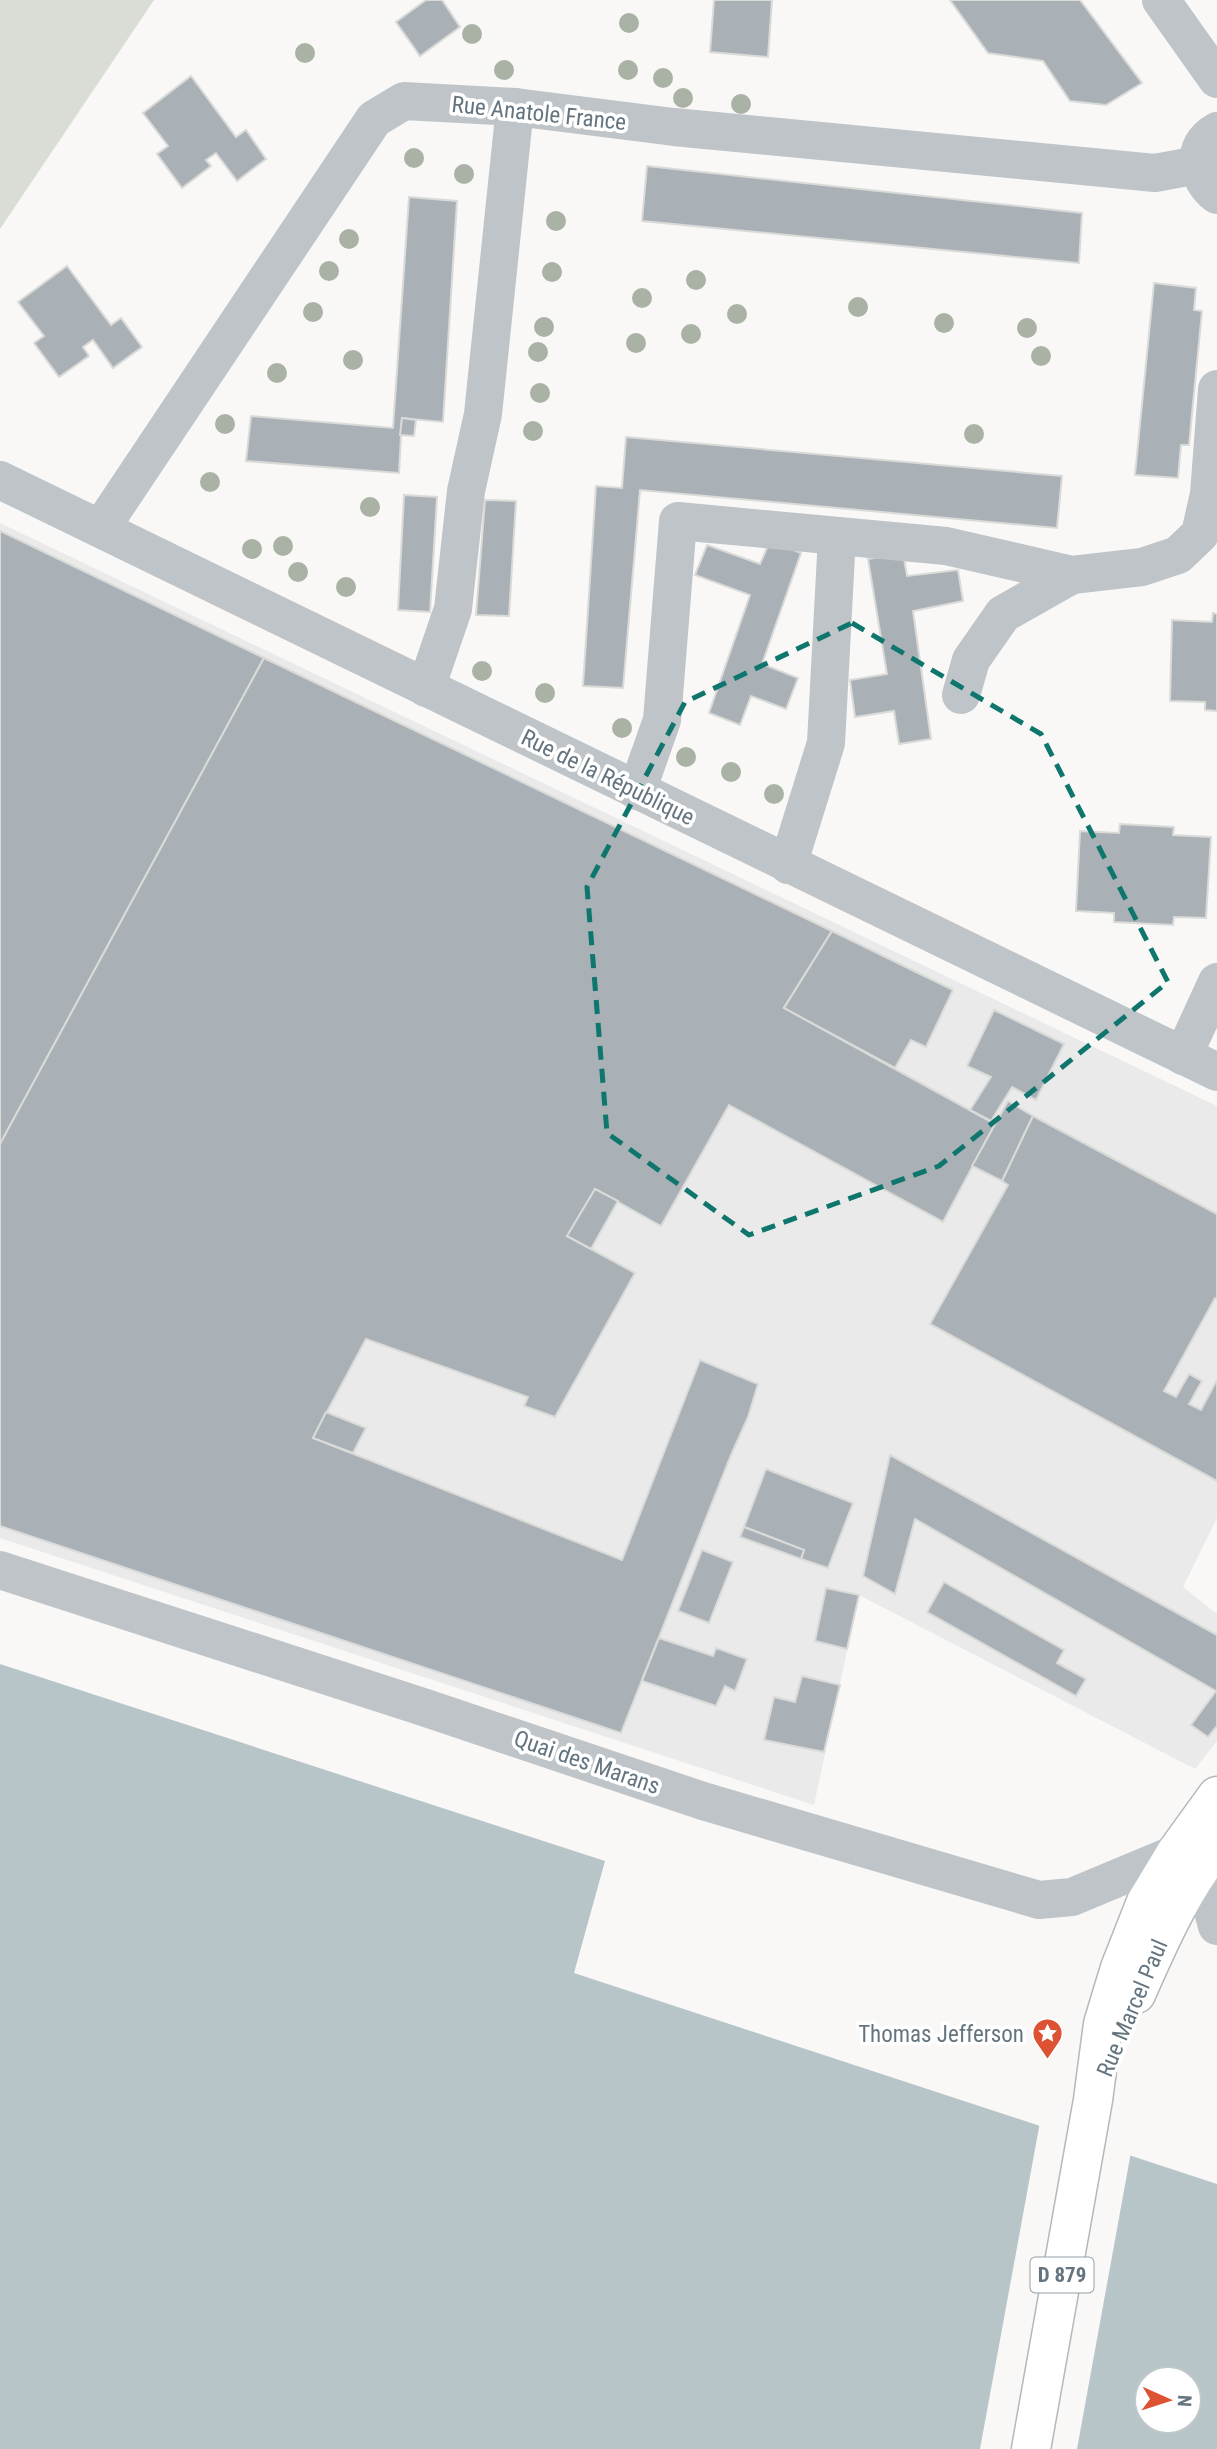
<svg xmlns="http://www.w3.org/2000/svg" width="1217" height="2449" viewBox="0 0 1217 2449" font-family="'Roboto Condensed',sans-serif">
<rect width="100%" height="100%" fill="#f9f8f6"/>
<path fill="#e9eae9" d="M0,523l1217,583v412l-34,69 34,27v127l-22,28 -336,-174 -45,210 -814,-267z"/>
<path fill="#d9ddd5" d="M0,0h154l-154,229z"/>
<path fill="#b7c5c8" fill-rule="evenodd" d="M0,1664l605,197 -31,112 643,211v265h-1217zM1147,2379h42v42h-42z"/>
<path fill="#f9f8f6" d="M1040,2122l91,30 -54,297h-97z"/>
<g fill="#a9b1b7" stroke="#dadad8" stroke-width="2">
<path d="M426,0h16l18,27 -40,29 -24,-34z"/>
<path d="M714,0h58l-4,57 -58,-5z"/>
<path d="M950,0h130l62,83 -36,22 -36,-4 -27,-40 -55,-8z"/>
<path d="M191,76l45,61 10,-7 20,29 -29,22 -21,-28 -10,7 5,6 -29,22 -25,-34 11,-8 -25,-33z"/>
<path d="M647,166l435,47 -3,50 -437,-42z"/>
<path d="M409,197l48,4 -14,221 -41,-4 -3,55 -153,-12 5,-45 142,12z"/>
<path d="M67,266l44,59 10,-7 21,29 -29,21 -20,-28 -10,7 6,9 -30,21 -25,-34 10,-7 -26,-34z"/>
<path d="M1154,283l42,5 -2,22 8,1 -13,134h-8l-3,33 -43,-3z"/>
<path d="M402,418l14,2 -2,16 -14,-1z"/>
<path d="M626,437l436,39 -5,52 -417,-38 -17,198 -40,-2 13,-200 26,2z"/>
<path d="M404,495l33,2 -7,115 -32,-2z"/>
<path d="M485,500l31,1 -7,115 -33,-1z"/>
<path d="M0,531l264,127 -264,486z"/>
<path d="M770,541l31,12 -39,111 36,14 -12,31 -35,-13 -11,29 -31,-12 41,-118 -55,-20 12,-30 53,19z"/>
<path d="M903,553l4,23 51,-6 5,31 -50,10 18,128 -32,5 -5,-33 -39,6 -5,-37 37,-6 -19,-115z"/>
<path d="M1213,613l4,1v97l-12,-1v-8l-35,-1 2,-81 40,2z"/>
<path d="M264,658l568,273 -48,77 211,116 -52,98 -214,-117 -68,121 -66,-37 -28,47 68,37 -80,144 -31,-11 4,-9 -162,-58 -53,99 309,122 78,-200 58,24 -10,33 -17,38 -110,278 -621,-207v-382z"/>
<path d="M1120,824l54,3 -1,8 38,2 -5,81 -32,-1 -1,8 -59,-3v-9l-38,-2 4,-80 39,2z"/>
<path d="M832,931l121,59 -27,57 -15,-7 -16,28 -111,-60z"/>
<path d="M994,1010l70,34 -28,56 -24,-13 -21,34 -21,-11 21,-33 -24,-11z"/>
<path d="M1008,1101l25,15 -31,65 -30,-15z"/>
<path d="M1033,1116l184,98v85l-2,-1 -51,93 12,6 13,-23 13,7 -13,23 12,6 16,-30v101l-287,-157 78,-139 -6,-4z"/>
<path d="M595,1189l23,12 -27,48 -24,-13z"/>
<path d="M326,1412l40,16 -13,25 -40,-15z"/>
<path d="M890,1455l327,180v91l-9,11 -17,-12 25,-34 -301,-172 -20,75 -32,-18z"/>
<path d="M766,1469l87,34 -25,65 -27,-9 3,-9 -60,-23z"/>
<path d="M744,1527l60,23 -3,9 -61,-22z"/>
<path d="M702,1550l31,12 -24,61 -31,-12z"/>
<path d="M944,1582l120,68 -7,13 29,16 -10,17 -149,-84z"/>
<path d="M826,1588l33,7 -12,54 -32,-8z"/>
<path d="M659,1638l54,18 3,-8 31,11 -12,32 -10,-5 -9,20 -74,-25z"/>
<path d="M802,1676l38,9 -16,67 -60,-12 10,-43 21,5z"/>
</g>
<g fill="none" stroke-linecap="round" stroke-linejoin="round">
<defs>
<g id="major">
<path d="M1136,1994c23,-52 45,-103 81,-148"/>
<path d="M1031,2449l62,-349 10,-76 17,-56 26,-66 29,-48 42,-58"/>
</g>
</defs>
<use href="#major" stroke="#b3b8bc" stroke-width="41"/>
<g stroke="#bfc4c8" stroke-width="38">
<path d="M1161,0l56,79"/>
<path d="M1217,131c-27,15 -22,47 0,64"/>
<path d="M0,480l1217,592"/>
<path d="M101,528l273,-409 30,-18 111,6 159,20 481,46 43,-8"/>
<path d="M426,688l27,-79 13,-118 17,-77 32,-307"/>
<path d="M961,695l10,-35 32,-46 69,-39 70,-8 36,-12 22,-21 9,-40 8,-105"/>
<path d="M637,791l25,-71 16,-199 268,25 126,29"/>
<path d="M788,865l38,-122 11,-207"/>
<path d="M1183,1056l34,-74"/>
<path d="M0,1570l423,137 280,94 336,99 33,-3 103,-43"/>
<path d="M1201,1866l16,60"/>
</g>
<use href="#major" stroke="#fff" stroke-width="38"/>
</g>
<g fill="#a9b2a5">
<circle cx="629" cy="23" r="10"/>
<circle cx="472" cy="34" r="10"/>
<circle cx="305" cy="53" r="10"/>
<circle cx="504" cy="70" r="10"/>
<circle cx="628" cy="70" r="10"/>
<circle cx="663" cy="78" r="10"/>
<circle cx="683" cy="98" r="10"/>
<circle cx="741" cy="104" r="10"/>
<circle cx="414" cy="158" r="10"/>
<circle cx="464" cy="174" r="10"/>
<circle cx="556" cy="221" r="10"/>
<circle cx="349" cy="239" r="10"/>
<circle cx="329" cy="271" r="10"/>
<circle cx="552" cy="272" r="10"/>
<circle cx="696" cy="280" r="10"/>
<circle cx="642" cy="298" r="10"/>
<circle cx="858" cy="307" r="10"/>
<circle cx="313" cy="312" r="10"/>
<circle cx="737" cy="314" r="10"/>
<circle cx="944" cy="323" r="10"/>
<circle cx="544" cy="327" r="10"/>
<circle cx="1027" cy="328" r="10"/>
<circle cx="691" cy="334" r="10"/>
<circle cx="636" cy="343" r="10"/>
<circle cx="538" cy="352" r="10"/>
<circle cx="1041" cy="356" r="10"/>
<circle cx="353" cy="360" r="10"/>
<circle cx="277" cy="373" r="10"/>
<circle cx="540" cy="393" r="10"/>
<circle cx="225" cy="424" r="10"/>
<circle cx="533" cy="431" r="10"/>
<circle cx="974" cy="434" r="10"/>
<circle cx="210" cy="482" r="10"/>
<circle cx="370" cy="507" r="10"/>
<circle cx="283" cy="546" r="10"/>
<circle cx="252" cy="549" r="10"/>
<circle cx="298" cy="572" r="10"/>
<circle cx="346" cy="587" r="10"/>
<circle cx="482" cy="671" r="10"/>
<circle cx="545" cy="693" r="10"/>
<circle cx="622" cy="728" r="10"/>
<circle cx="686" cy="757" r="10"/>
<circle cx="731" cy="772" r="10"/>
<circle cx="774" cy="794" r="10"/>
</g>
<path fill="none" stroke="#0f766e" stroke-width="5" stroke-dasharray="14 9" stroke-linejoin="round" d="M852,623l189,111 127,248 -229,184 -190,69 -142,-102 -20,-246 98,-185z"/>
<defs>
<symbol id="sight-pin" viewBox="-11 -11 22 30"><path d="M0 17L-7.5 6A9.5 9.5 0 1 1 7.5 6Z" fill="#dd5232" stroke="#fff"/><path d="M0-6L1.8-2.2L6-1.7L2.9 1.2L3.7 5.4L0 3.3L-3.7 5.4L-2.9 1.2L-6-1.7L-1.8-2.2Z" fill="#fff"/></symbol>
</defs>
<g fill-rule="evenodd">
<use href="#sight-pin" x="1030" y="2016" width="35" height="47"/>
</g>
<g text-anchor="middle" stroke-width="7" stroke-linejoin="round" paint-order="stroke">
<rect fill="#fff" stroke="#939ea6" stroke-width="2" x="1030.5" y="2257.5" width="63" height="35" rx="5"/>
<g font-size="21" font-weight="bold" fill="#657580">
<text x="1062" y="2282">D 879</text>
</g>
<g font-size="23" fill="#657580" stroke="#fff">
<text transform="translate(539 113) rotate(6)" y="8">Rue Anatole France</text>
<text transform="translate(608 777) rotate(26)" y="8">Rue de la République</text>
<text transform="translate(587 1762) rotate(19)" y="8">Quai des Marans</text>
<text transform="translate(1132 2008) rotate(-67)" y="8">Rue Marcel Paul</text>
</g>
<g font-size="23" fill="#657580" stroke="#fff" text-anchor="end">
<text x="1024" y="2042">Thomas Jefferson</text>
</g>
</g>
<g transform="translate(1168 2400) rotate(93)"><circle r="33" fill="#ffffff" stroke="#c1c8cc" stroke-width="2"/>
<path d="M0-5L12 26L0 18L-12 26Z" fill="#dd5232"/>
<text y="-10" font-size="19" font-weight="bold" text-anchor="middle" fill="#657580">N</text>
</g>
</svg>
